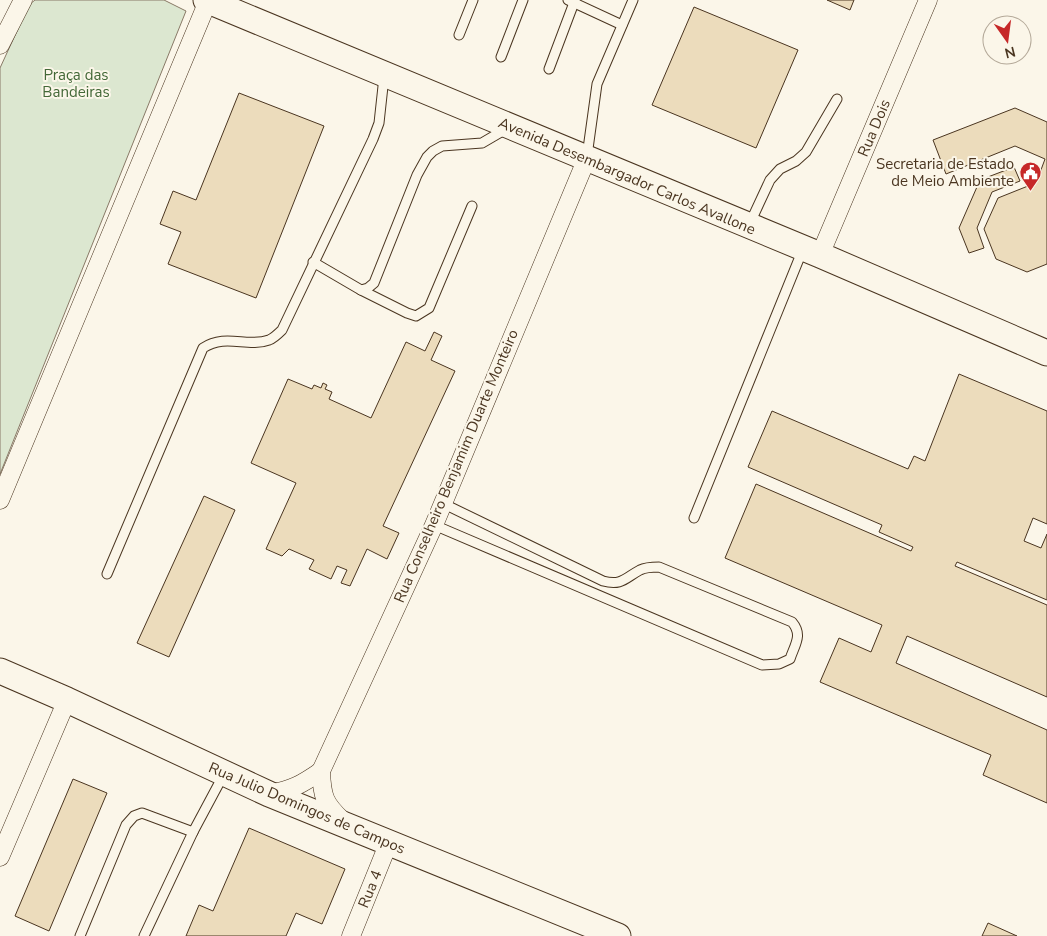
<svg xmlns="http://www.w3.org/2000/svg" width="1047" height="936" viewBox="0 0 1047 936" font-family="'Nunito Sans',sans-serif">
<rect width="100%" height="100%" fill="#fbf6e9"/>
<path fill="#dce7d0" stroke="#887966" d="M35,0h129l22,11 -186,463v-406l29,-63z"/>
<g fill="#ecdcbc" stroke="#4a3520">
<path d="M827,0h27l-4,10z"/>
<path d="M694,7l104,43 -42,98 -104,-43z"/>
<path d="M239,93l85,33 -68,172 -88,-34 13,-32 -21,-8 13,-33 23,9z"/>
<path d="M1015,108l32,14v142l-20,8 -31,-13 -12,-30 14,-31 30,-12 -1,-13 11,5 7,-19 -30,-13 -69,28 -13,-34z"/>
<path d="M1014,167l6,14 -28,11 -15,36 7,20 -15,5 -10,-25 21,-48z"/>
<path d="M434,332l8,4 -11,24 24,11 -72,155 16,7 -12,26 -20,-10 -17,37 -9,-3 6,-13 -10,-4 -6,13 -22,-10 5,-9 -25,-11 -7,7 -16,-7 30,-66 -45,-20 37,-84 24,10 2,-4 7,3 2,-5 4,2 -2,4 7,3 -3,7 42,19 35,-76 19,9z"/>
<path d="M959,374l88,37v113l-14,-6 -9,23 17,7 6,-14v66l-90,-38 -2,4 92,39v92l-140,-61 -11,27 151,67v73l-64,-28 8,-20 -171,-73 19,-44 32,14 11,-27 -157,-67 31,-74 155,67 2,-4 -34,-15 3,-7 -134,-58 24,-56 136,58 6,-13 11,5z"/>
<path d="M204,496l31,14 -66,147 -32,-14z"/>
<path d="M73,779l34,14 -58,138 -34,-15z"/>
<path d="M249,828l96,41 -23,55 -26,-11 -10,23h-100l13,-31 14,6z"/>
<path d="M988,923l29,13h-35z"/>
</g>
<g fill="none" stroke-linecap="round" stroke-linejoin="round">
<defs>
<g id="lane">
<path d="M568,0l54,25"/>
<path d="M459,35l14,-35"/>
<path d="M501,57l22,-57"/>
<path d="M549,69l26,-69"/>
<path d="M587,156l10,-72 36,-84"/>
<path d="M750,223l20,-43 10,-11 16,-8 10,-9 31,-53"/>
<path d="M313,262l48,28 7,-2 6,-5 43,-108 10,-18 6,-6 9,-5 40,-3 24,-14"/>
<path d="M361,290l46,23 9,3 13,-8 43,-102"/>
<path d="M694,518l109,-269"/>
<path d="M434,525l328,140 17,-1 11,-5c5,-15 13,-24 2,-37l-133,-55c-6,0 -13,0 -19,3 -15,8 -18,16 -37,11l-161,-78"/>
<path d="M107,574l96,-226c23,-15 44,0 66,-8 5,-2 9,-6 13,-10l91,-191 6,-16 5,-46"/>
<path d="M80,936l46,-111 8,-9 8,-3 51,19"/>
<path d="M144,936l49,-104 31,-58"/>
</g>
<g id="street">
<path d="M0,45l23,-45"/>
<path d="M820,255l108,-255"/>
<path d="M0,500l208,-499"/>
<path d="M269,794c24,-5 32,-9 52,-23"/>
<path d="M342,820c-18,-17 -20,-24 -21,-49l113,-246 153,-367"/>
<path d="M0,857l67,-157"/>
<path d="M351,936l38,-94"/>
</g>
<g id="secondary">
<path d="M206,0l614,255 227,98"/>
<path d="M0,671l67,29 202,94 349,142"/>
</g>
</defs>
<use href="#lane" stroke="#4a3520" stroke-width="11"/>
<use href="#street" stroke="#4a3520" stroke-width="19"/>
<use href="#secondary" stroke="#4a3520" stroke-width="27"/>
<use href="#lane" stroke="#fbf6e9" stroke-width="9"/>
<use href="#street" stroke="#fbf6e9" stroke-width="18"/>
<use href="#secondary" stroke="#fbf6e9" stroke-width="25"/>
</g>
<defs>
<symbol id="civic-pin" viewBox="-11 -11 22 30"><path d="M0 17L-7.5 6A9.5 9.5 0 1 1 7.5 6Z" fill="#c62828" stroke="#fbf6e9"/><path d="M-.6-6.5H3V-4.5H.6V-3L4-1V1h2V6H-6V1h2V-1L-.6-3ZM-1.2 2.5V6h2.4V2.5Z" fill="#fff"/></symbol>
</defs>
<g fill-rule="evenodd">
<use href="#civic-pin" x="1018" y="160" width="25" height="34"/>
</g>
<g text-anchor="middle" stroke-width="4" stroke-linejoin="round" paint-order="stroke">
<g font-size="15" fill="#436837" stroke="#fbf6e9">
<text x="76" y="80">Praça das<tspan x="76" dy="17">Bandeiras</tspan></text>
</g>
<g font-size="15" fill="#4a3520" stroke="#fbf6e9">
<text transform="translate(874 128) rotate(-67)" y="5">Rua Dois</text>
<text transform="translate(627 176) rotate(23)" y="5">Avenida Desembargador Carlos Avallone</text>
<text transform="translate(456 466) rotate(-67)" y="5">Rua Conselheiro Benjamim Duarte Monteiro</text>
<text transform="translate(307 808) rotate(23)" y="5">Rua Julio Domingos de Campos</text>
<text transform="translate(370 889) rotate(-68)" y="5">Rua 4</text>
</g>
<g font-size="15" fill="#4a3520" stroke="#fbf6e9" text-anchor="end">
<text x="1014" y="169">Secretaria de Estado<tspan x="1014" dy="17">de Meio Ambiente</tspan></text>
</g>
</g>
<g transform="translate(1007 40) rotate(166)"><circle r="24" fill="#fbf6e9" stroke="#b4a999"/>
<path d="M0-4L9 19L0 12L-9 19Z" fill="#c62828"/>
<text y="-8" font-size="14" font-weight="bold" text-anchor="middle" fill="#4a3520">N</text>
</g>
</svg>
